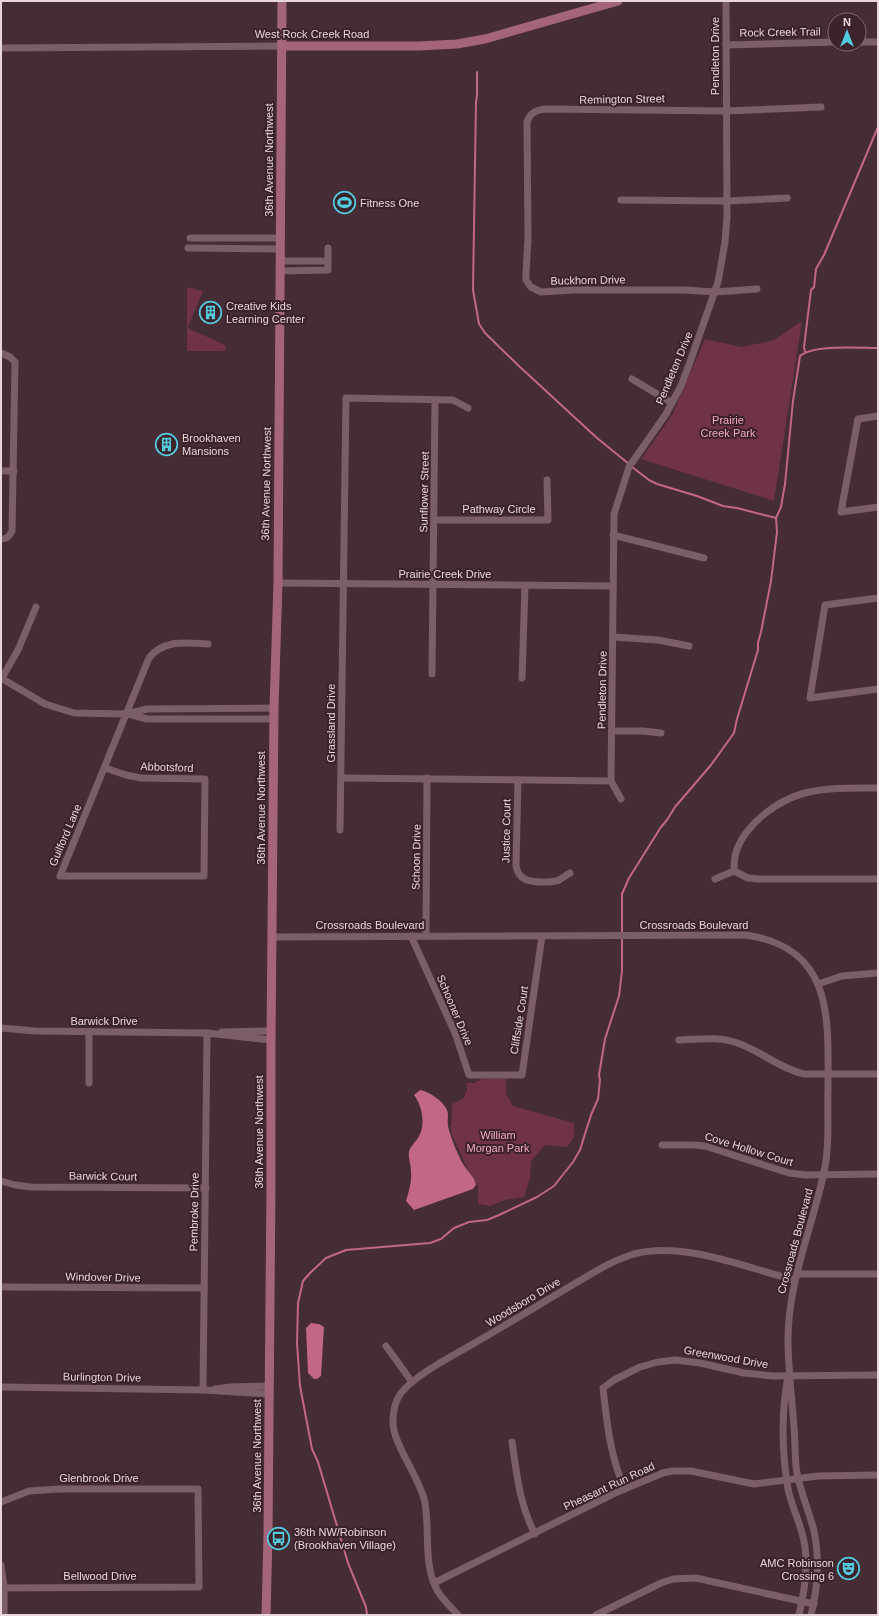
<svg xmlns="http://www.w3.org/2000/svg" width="879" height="1616" viewBox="0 0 879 1616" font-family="Helvetica,sans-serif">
<rect width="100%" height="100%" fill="#462c34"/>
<g fill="#6f3247">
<path d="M187,287l16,4 -15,36 2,2 35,16 1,6h-39z"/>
<path d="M802,321l-28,180 -133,-42 31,-44 33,-76 37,8 32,-7z"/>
<path d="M482,1079h24v15l7,12 61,17v14l-7,10 -22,-2 -14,16 -1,17 -6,19 -19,3 -15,6 -12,-2v-18l-10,-16 -17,-37 1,-29 11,-5 4,-9v-7h7z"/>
</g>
<g fill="#c26784">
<path d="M420,1090c10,2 23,11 27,20 2,5 0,11 1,16 2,10 10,29 15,38 4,7 12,13 13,21l-3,4 -59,21 -8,-9c3,-10 6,-20 5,-30 0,-6 -3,-13 -2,-19 1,-6 7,-10 10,-16 7,-11 3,-31 -5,-41z"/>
<path d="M311,1323l8,1 5,3 -3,49 -4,3h-3l-6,-6 -2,-45z"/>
</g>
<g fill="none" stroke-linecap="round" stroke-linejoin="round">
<g stroke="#c26784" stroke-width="2">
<path d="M477,72v23l-1,7 -3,188 6,34 6,9 35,34 77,71 32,26"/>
<path d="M805,352l-1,-5 7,-57 3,-3 2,-18 8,-14 54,-128"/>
<path d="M632,467l17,13 8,4 40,12 26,10 14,2 39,10"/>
<path d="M367,1615l-1,-8 -18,-44 -30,-101 -6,-13 -12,-63 -3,-43 1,-40 5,-22 7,-8 16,-15 20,-8 84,-7 11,-4 13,-11 15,-6 18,-2 12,-5 38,-18 17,-11 19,-24 7,-12 11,-35 7,-16 2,-19 -1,-5 6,-36 14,-43 3,-25v-77l7,-16 32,-51 6,-7 8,-13 36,-42 23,-32 3,-14 21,-69v-7l3,-11 10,-51 6,-49 -1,-14 5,-11 4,-23 8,-83 7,-45c14,-12 59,-8 78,-8"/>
</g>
<g stroke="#7c5e66" stroke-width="7">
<path d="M859,42h19"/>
<path d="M726,45l109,-3"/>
<path d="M1,48l281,-2"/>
<path d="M621,200l106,1 60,-3"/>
<path d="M190,238h91"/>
<path d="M188,248l92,1"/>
<path d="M280,261h48"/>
<path d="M280,271l48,-1v-22"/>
<path d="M757,289l-42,3 -30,-2h-111l-33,2 -10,-5 -5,-7v-7l2,-34 -1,-117c3,-9 9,-12 19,-13l180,2 95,-4"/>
<path d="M1,353l9,4 5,5 -3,169c-3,6 -5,8 -11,8"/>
<path d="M632,379l40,24"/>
<path d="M878,416l-20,3 -17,93 37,-5"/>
<path d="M1,471h13"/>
<path d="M434,520h114l-1,-40"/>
<path d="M613,535l91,23"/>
<path d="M278,583l335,3"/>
<path d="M878,598l-53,7 -15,93 68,-9"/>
<path d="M613,637l45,3 31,6"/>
<path d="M432,674l3,-274"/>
<path d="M1,678l44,26 29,9 52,1 21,-5 127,-1"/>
<path d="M2,678l16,-28 18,-43"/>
<path d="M522,678l3,-92"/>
<path d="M128,714l19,5h127"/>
<path d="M612,731h31l18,2"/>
<path d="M105,768l21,7 15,3 64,1 -1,97h-144l89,-218c15,-19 37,-15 59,-14"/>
<path d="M342,778l269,3"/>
<path d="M518,780l-2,85c2,16 14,17 28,17 5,0 11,0 15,-2 4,-2 7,-5 11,-7"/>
<path d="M621,799l-10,-18 3,-267 15,-47 37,-53 15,-28 8,-21 29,-83 7,-40 2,-25 -1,-216"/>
<path d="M340,830l6,-432 107,2 15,8"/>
<path d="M734,871c0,-7 0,-15 3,-22 10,-26 41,-49 68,-56 23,-6 49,-5 73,-5"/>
<path d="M734,871l14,7 10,1h120"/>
<path d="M715,879l19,-8"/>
<path d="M411,936l44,97 14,42h53l20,-139"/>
<path d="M426,936l1,-158"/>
<path d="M272,937l474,-2c89,13 82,85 82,155 -1,25 2,52 -3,77 -11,57 -37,113 -37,172 0,30 4,59 6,88 1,13 1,27 2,40 3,23 13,43 18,64 6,29 4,56 -3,84"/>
<path d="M818,984l24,-8 36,-3"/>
<path d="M1,1028l34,3 172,2 64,7"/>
<path d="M222,1032l49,-1"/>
<path d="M679,1040c20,-1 42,-4 61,4 22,8 41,25 64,30h74"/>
<path d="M89,1083v-51"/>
<path d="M662,1145h32l11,1 84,27 17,2 72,-1"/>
<path d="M1,1181l14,4 16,2 175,1"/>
<path d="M797,1274h81"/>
<path d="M1,1287l203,1"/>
<path d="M386,1346l26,36"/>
<path d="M787,1382c-6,36 -5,71 1,107 3,15 10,29 14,44 8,27 3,55 -3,82"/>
<path d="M1,1387l202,3 66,4"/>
<path d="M215,1389l15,-2 39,-1"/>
<path d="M203,1390l4,-357"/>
<path d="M512,1442c5,32 7,62 23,92"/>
<path d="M625,1489c-15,-32 -18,-66 -22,-101l11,-8 26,-13 18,-5 17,-2 25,3 44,10 29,3 105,-1"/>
<path d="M1,1502l28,-11 30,-2h139l1,98 -198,1"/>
<path d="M1,1565l3,23v27"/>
<path d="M434,1583l181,-90 48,-20 9,-2h19l63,13 64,-8 60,-1"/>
<path d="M458,1615c-7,-8 -16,-16 -21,-25 -14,-27 -7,-58 -12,-87 -5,-26 -32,-58 -32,-81 0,-9 2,-21 8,-29 16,-20 54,-38 77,-52 40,-23 80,-48 120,-71 12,-7 23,-12 36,-16 51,-13 112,14 161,26"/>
<path d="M596,1615l65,-32 12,-4 23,-1 118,26"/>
</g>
<g stroke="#a56579" stroke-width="9">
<path d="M282,46h137l38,-2 28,-5 133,-38"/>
<path d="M266,1615l2,-81 3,-350v-144l3,-332 4,-125 4,-582"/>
</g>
</g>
<defs>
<symbol id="stadium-ring" viewBox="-11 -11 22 22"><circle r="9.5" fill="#3c222a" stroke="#54cade" stroke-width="1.5"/><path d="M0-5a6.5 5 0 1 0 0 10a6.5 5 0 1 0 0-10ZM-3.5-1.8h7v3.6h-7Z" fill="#54cade"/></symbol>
<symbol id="building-ring" viewBox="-11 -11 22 22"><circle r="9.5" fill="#3c222a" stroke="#54cade" stroke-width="1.5"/><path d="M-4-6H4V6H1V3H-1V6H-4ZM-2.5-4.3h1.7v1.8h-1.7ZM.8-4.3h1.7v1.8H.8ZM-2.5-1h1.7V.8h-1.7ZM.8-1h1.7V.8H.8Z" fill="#54cade"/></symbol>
<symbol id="bus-ring" viewBox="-11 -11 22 22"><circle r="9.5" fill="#3c222a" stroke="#54cade" stroke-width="1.5"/><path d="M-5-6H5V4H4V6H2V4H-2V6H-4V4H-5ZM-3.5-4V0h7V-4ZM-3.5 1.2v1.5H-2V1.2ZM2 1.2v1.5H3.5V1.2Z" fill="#54cade"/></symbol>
<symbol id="theatre-ring" viewBox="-11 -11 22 22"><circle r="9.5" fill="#3c222a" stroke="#54cade" stroke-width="1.5"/><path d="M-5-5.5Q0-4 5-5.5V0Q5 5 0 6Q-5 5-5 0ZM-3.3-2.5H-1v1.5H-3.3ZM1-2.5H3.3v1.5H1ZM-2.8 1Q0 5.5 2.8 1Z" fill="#54cade"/></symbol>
</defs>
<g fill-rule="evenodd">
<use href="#stadium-ring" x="332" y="190" width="25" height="25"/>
<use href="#building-ring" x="198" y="300" width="25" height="25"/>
<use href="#building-ring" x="154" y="432" width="25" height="25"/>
<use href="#bus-ring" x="266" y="1526" width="25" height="25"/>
<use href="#theatre-ring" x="836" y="1556" width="25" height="25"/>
</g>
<g text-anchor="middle" stroke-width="4" stroke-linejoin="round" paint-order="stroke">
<g font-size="11" fill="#e8d6db" stroke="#3c222a">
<text transform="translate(780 32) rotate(-1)" y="4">Rock Creek Trail</text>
<text x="312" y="38">West Rock Creek Road</text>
<text transform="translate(715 56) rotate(-90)" y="4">Pendleton Drive</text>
<text transform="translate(622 99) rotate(-1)" y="4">Remington Street</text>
<text transform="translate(269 160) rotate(-90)" y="4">36th Avenue Northwest</text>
<text transform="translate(588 280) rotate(-1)" y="4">Buckhorn Drive</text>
<text transform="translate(674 368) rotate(-67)" y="4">Pendleton Drive</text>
<text transform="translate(266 484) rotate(-89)" y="4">36th Avenue Northwest</text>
<text transform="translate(424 492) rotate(-89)" y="4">Sunflower Street</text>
<text x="499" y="513">Pathway Circle</text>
<text x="445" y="578">Prairie Creek Drive</text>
<text transform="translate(602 690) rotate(-89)" y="4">Pendleton Drive</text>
<text transform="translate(331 723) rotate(-90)" y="4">Grassland Drive</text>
<text transform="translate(167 767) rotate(2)" y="4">Abbotsford</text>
<text transform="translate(261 808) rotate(-90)" y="4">36th Avenue Northwest</text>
<text transform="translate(506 831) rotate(-89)" y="4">Justice Court</text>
<text transform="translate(65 835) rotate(-67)" y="4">Guilford Lane</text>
<text transform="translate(416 857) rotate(-89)" y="4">Schoon Drive</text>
<text x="370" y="929">Crossroads Boulevard</text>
<text x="694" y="929">Crossroads Boulevard</text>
<text transform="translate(455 1010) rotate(67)" y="4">Schooner Drive</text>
<text transform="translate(519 1020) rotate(-81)" y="4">Cliffside Court</text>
<text x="104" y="1025">Barwick Drive</text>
<text transform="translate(259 1132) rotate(-90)" y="4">36th Avenue Northwest</text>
<text transform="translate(749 1149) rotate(17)" y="4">Cove Hollow Court</text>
<text transform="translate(103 1176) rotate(1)" y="4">Barwick Court</text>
<text transform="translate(194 1212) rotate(-89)" y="4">Pembroke Drive</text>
<text transform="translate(795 1241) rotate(-75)" y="4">Crossroads Boulevard</text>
<text transform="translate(103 1277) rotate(1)" y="4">Windover Drive</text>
<text transform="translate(523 1302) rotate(-31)" y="4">Woodsboro Drive</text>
<text transform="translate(726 1357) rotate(10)" y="4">Greenwood Drive</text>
<text transform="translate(102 1377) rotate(1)" y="4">Burlington Drive</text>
<text transform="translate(257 1456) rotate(-90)" y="4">36th Avenue Northwest</text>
<text x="99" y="1482">Glenbrook Drive</text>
<text transform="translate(609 1486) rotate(-25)" y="4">Pheasant Run Road</text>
<text x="100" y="1580">Bellwood Drive</text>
</g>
<g font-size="11" fill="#e8d6db" stroke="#3c222a" text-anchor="start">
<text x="360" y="207">Fitness One</text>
<text x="226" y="310">Creative Kids<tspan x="226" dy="13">Learning Center</tspan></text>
<text x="182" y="442">Brookhaven<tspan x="182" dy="13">Mansions</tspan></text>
<text x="294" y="1536">36th NW/Robinson<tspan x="294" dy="13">(Brookhaven Village)</tspan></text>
<text x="834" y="1567" text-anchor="end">AMC Robinson<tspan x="834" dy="13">Crossing 6</tspan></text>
</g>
<g font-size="11" fill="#f4aabf" stroke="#3c222a">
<text x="728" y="424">Prairie<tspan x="728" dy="13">Creek Park</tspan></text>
<text x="498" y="1139">William<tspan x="498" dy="13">Morgan Park</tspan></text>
</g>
</g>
<rect width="879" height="1616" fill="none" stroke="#e8d6db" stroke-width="4"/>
<g transform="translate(847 32)"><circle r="19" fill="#3c222a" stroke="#816a71"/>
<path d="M0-3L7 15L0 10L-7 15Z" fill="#54cade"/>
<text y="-6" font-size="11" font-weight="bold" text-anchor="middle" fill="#e8d6db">N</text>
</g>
</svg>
